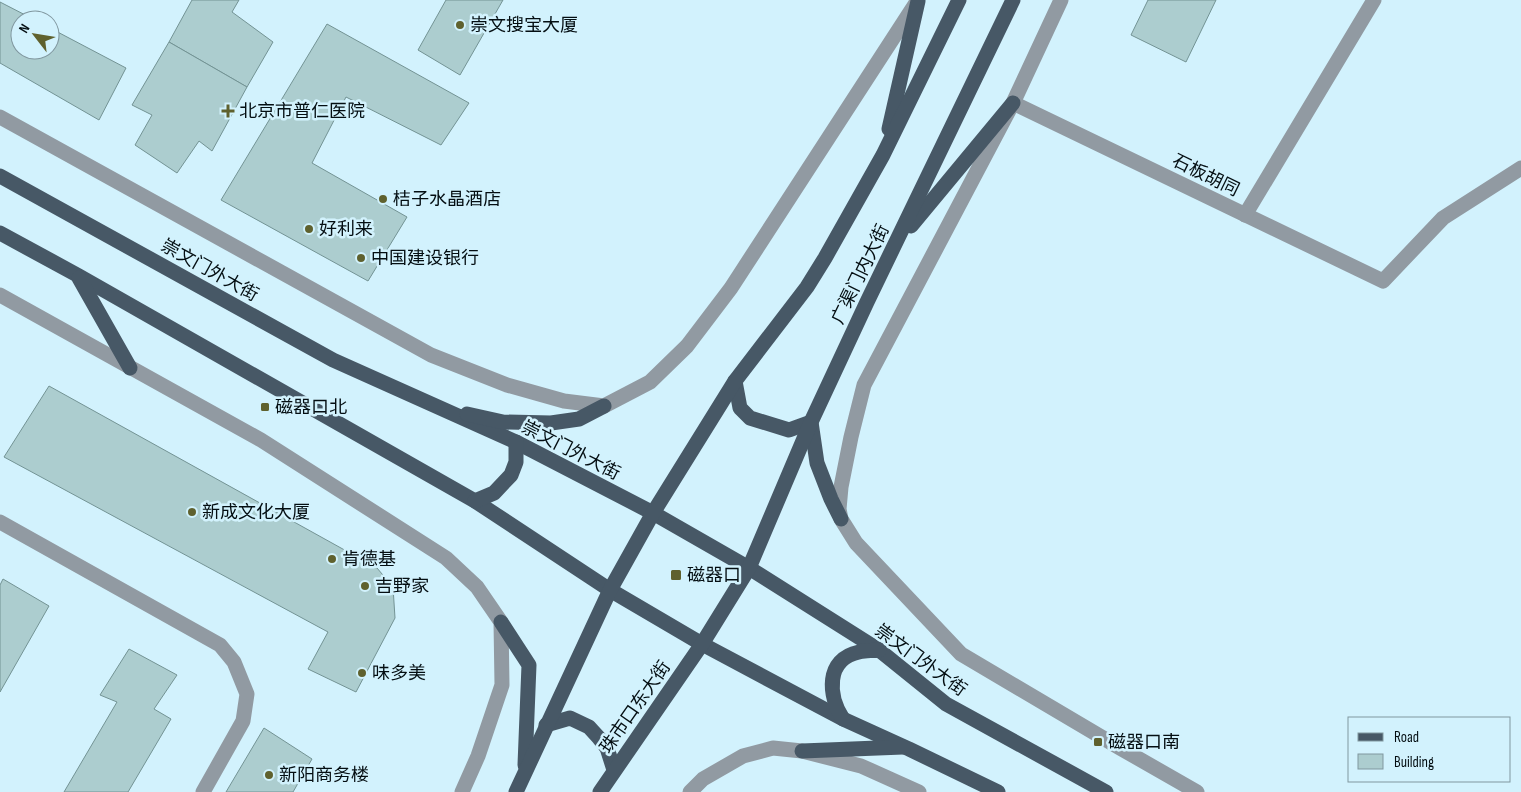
<svg xmlns="http://www.w3.org/2000/svg" width="1521" height="792" viewBox="0 0 1521 792" font-family="'Sofia Sans Condensed','Noto Sans SC',sans-serif">
<rect width="100%" height="100%" fill="#d2f2fd"/>
<g fill="#accdcf" stroke="#739394">
<path d="M192,0h47l-7,12 41,30 -26,45 -78,-45z"/>
<path d="M446,0h57l-43,75 -42,-25z"/>
<path d="M1148,0h68l-30,62 -55,-27z"/>
<path d="M0,2l35,18h-15v30h30v-22l76,40 -27,52 -99,-57z"/>
<path d="M327,24l142,79 -28,42 -95,-48 -34,66 95,54 -39,64 -147,-81z"/>
<path d="M169,42l78,45 -35,64 -13,-10 -22,32 -42,-28 17,-30 -20,-10z"/>
<path d="M49,386l328,182 16,19 2,31 -39,74 -48,-23 20,-37 -324,-175z"/>
<path d="M3,579l46,27 -49,86v-107z"/>
<path d="M129,649l48,26 -23,34 17,10 -43,73h-64l53,-90 -17,-7z"/>
<path d="M264,728l48,31 -19,33h-67z"/>
</g>
<g fill="none" stroke-linecap="round" stroke-linejoin="round">
<g stroke="#919aa2" stroke-width="15">
<path d="M1061,0l-48,103 -149,282 -13,52 -10,50 -2,22 2,10 15,24 105,111 159,94 77,44"/>
<path d="M1013,103l370,178 60,-63 78,-50"/>
<path d="M0,117l431,238 76,30 57,16 40,5 46,-24 37,-36 44,-58 185,-285"/>
<path d="M1245,215l129,-215"/>
<path d="M0,295l261,145 185,118 31,29 24,35 1,63 -24,71 -16,36"/>
<path d="M0,522l220,123 14,17 13,32 -4,27 -40,71"/>
<path d="M690,792l13,-13 40,-23 30,-8 29,3 59,15 58,26"/>
</g>
<g stroke="#475866" stroke-width="15">
<path d="M889,129l29,-128"/>
<path d="M0,176l333,184 183,82 137,71 96,55 130,82 67,54 160,88"/>
<path d="M911,226l102,-123"/>
<path d="M0,233l79,43 396,225 135,89 92,54 141,75 66,30 89,43"/>
<path d="M79,278l51,90"/>
<path d="M735,381l5,27 10,10 39,12 22,-8 6,41 14,36 10,20"/>
<path d="M467,414l36,8 48,1 28,-4 25,-13"/>
<path d="M475,501l19,-8 17,-18 5,-13v-20"/>
<path d="M501,622l28,43 -4,100"/>
<path d="M843,719c-15,-23 -18,-60 16,-67 6,-2 13,-1 20,-2"/>
<path d="M546,725l24,-7 19,9 10,11 8,10 7,22"/>
<path d="M802,751l101,-4"/>
<path d="M516,792l94,-202 43,-77 82,-132 72,-94 18,-29 58,-103 76,-155"/>
<path d="M600,792l102,-148 47,-76 62,-146 56,-120 146,-302"/>
</g>
</g>
<g fill="#5f612e" stroke="#d2f2fd" stroke-width="2">
<circle cx="460" cy="25" r="5"/>
<path d="M225.5 103.5h5v5h5v5h-5v5h-5v-5h-5v-5h5z"/>
<circle cx="383" cy="199" r="5"/>
<circle cx="309" cy="229" r="5"/>
<circle cx="361" cy="258" r="5"/>
<rect x="260" y="402" width="10" height="10" rx="2.5"/>
<circle cx="192" cy="512" r="5"/>
<circle cx="332" cy="559" r="5"/>
<rect x="670" y="569" width="12" height="12" rx="2.5"/>
<circle cx="365" cy="586" r="5"/>
<circle cx="362" cy="673" r="5"/>
<rect x="1093" y="737" width="10" height="10" rx="2.5"/>
<circle cx="269" cy="775" r="5"/>
</g>
<g text-anchor="middle" stroke-width="5" stroke-linejoin="round" paint-order="stroke">
<g font-size="18" fill="#040e12" stroke="#d2f2fd" text-anchor="start">
<text x="470" y="31">崇文搜宝大厦</text>
<text x="239" y="117">北京市普仁医院</text>
<text x="393" y="205">桔子水晶酒店</text>
<text x="319" y="235">好利来</text>
<text x="371" y="264">中国建设银行</text>
<text x="275" y="413">磁器口北</text>
<text x="202" y="518">新成文化大厦</text>
<text x="342" y="565">肯德基</text>
<text x="687" y="581">磁器口</text>
<text x="375" y="592">吉野家</text>
<text x="372" y="679">味多美</text>
<text x="1108" y="748">磁器口南</text>
<text x="279" y="781">新阳商务楼</text>
</g>
<g font-size="18" fill="#040e12" stroke="#d2f2fd">
<text transform="translate(1206 175) rotate(26)" y="6">石板胡同</text>
<text transform="translate(210 270) rotate(29)" y="6">崇文门外大街</text>
<text transform="translate(860 274) rotate(-64)" y="6">广渠门内大街</text>
<text transform="translate(571 450) rotate(27)" y="6">崇文门外大街</text>
<text transform="translate(921 660) rotate(36)" y="6">崇文门外大街</text>
<text transform="translate(635 707) rotate(-55)" y="6">珠市口东大街</text>
</g>
</g>
<rect x="1348" y="717" width="162" height="65" fill="#d2f2fd" stroke="#80979f"/>
<rect x="1358" y="733" width="25" height="8" fill="#475866" stroke="#80979f"/>
<text x="1394" y="742" font-size="15" fill="#040e12">Road</text>
<rect x="1358" y="754" width="25" height="15" fill="#accdcf" stroke="#80979f"/>
<text x="1394" y="767" font-size="15" fill="#040e12">Building</text>
<g transform="translate(35 35) rotate(301)"><circle r="24" fill="#d2f2fd" stroke="#80979f"/>
<path d="M0-4L9 19L0 12L-9 19Z" fill="#5f612e"/>
<text y="-8" font-size="14" font-weight="bold" text-anchor="middle" fill="#040e12">N</text>
</g>
</svg>
